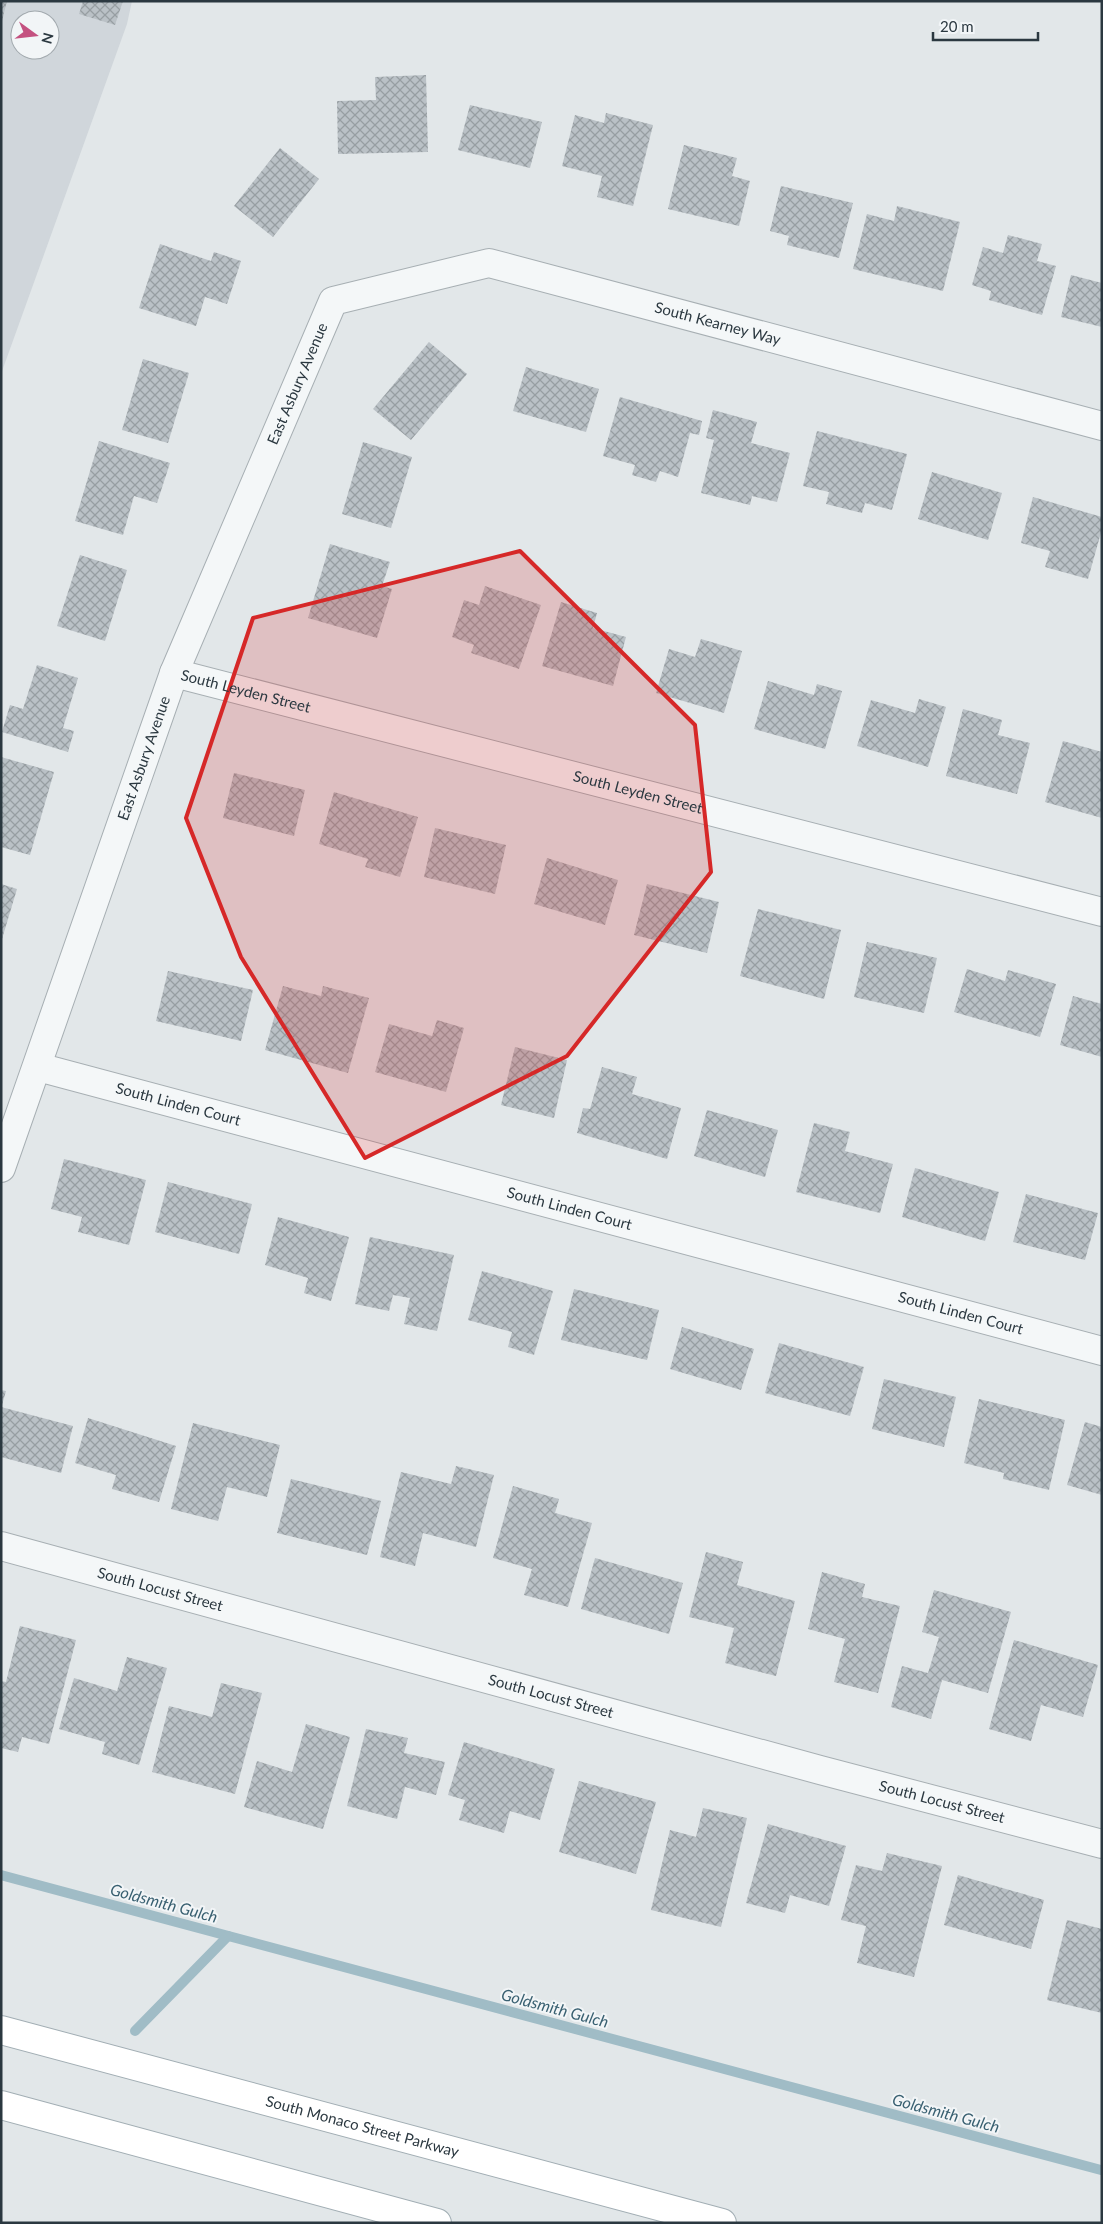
<svg xmlns="http://www.w3.org/2000/svg" width="1103" height="2224" viewBox="0 0 1103 2224" font-family="Lato,sans-serif">
<defs>
<pattern id="building-cross-hatch" width="8" height="8" patternUnits="userSpaceOnUse" patternTransform="scale(1.25)"><rect width="8" height="8" fill="#bac1c6"/><path d="M0 0l8 8M0 8l8-8" fill="none" stroke="#979ea2"/></pattern>
</defs>
<rect width="100%" height="100%" fill="#e2e7e9"/>
<path fill="#d0d6db" fill-rule="evenodd" d="M1,1h131l-5,23 -126,350zM20,20h30v30h-30z"/>
<g fill="none" stroke-linecap="round" stroke-linejoin="round">
<g stroke="#a0bcc6" stroke-width="10">
<path d="M1,1875l1100,295"/>
<path d="M135,2031l93,-95"/>
</g>
</g>
<g fill="url(#building-cross-hatch)">
<path d="M1,1h6l-5,20h-1z"/>
<path d="M83,1h40l-8,24 -36,-11z"/>
<path d="M426,75l2,77 -90,2 -1,-53 39,-1 -1,-23z"/>
<path d="M470,105l72,17 -12,46 -72,-18z"/>
<path d="M606,113l47,12 -20,81 -36,-9 5,-21 -40,-10 13,-51 29,8z"/>
<path d="M684,145l53,13 -5,18 18,5 -11,45 -71,-17z"/>
<path d="M280,148l39,31 -46,58 -39,-31z"/>
<path d="M781,186l72,17 -14,55 -52,-13 2,-9 -19,-5z"/>
<path d="M897,206l63,16 -17,69 -90,-22 14,-55 27,7z"/>
<path d="M1008,235l34,9 -5,17 19,5 -14,49 -53,-15 2,-9 -19,-6 11,-38 20,6z"/>
<path d="M160,244l51,17 3,-9 27,9 -14,43 -22,-7 -9,29 -57,-18z"/>
<path d="M1071,275l31,8v44l-41,-10z"/>
<path d="M429,342l38,32 -56,66 -38,-31z"/>
<path d="M143,359l46,14 -21,70 -46,-13z"/>
<path d="M526,367l73,22 -13,43 -73,-21z"/>
<path d="M620,397l82,24 -3,14 -9,-2 -12,44 -18,-6 -4,11 -24,-7 3,-10 -32,-9z"/>
<path d="M713,410l44,12 -6,21 39,10 -13,49 -25,-6 -2,9 -49,-12 13,-53 -8,-2z"/>
<path d="M817,431l90,23 -15,56 -27,-7 -3,10 -36,-9 3,-12 -26,-6z"/>
<path d="M99,441l71,22 -13,40 -23,-7 -11,39 -48,-14z"/>
<path d="M363,442l49,15 -21,71 -49,-14z"/>
<path d="M932,472l70,21 -14,47 -70,-21z"/>
<path d="M1033,497l69,20v12l-14,50 -43,-12 5,-16 -29,-8z"/>
<path d="M330,544l60,18 -8,24 10,3 -15,49 -69,-20z"/>
<path d="M80,555l47,15 -22,71 -48,-15z"/>
<path d="M485,586l56,19 -22,64 -48,-16 3,-8 -22,-8 12,-37 15,5z"/>
<path d="M561,602l36,11 -4,15 33,9 -13,49 -71,-20z"/>
<path d="M701,639l41,12 -18,62 -68,-20 13,-44 26,8z"/>
<path d="M37,665l41,13 -15,50 11,3 -6,21 -66,-20 8,-27 13,4z"/>
<path d="M768,681l46,14 3,-11 25,7 -17,58 -71,-20z"/>
<path d="M919,699l27,8 -18,60 -71,-21 14,-46 44,13z"/>
<path d="M963,709l39,11 -4,15 32,8 -13,51 -71,-18z"/>
<path d="M1063,741l39,11v66l-57,-16z"/>
<path d="M1,757l53,15 -24,83 -29,-8z"/>
<path d="M234,773l71,17 -11,46 -71,-18z"/>
<path d="M334,792l84,25 -18,60 -35,-10 3,-8 -49,-15z"/>
<path d="M435,828l71,17 -11,49 -71,-17z"/>
<path d="M547,858l71,22 -13,45 -71,-21z"/>
<path d="M1,884l16,5 -15,50h-1z"/>
<path d="M647,884l72,18 -12,51 -73,-18z"/>
<path d="M758,909l83,21 -17,69 -84,-23z"/>
<path d="M867,942l70,16 -13,55 -70,-16z"/>
<path d="M967,969l38,12 3,-11 48,14 -16,53 -86,-25z"/>
<path d="M168,971l85,19 -12,51 -85,-20z"/>
<path d="M283,986l38,10 2,-10 46,12 -21,75 -83,-23z"/>
<path d="M1073,996l29,8v53l-42,-12z"/>
<path d="M437,1020l27,8 -18,64 -71,-20 14,-48 43,12z"/>
<path d="M515,1047l52,13 -13,58 -53,-13z"/>
<path d="M602,1067l35,10 -5,17 49,14 -14,51 -90,-26 6,-25 7,1z"/>
<path d="M707,1110l71,20 -13,47 -71,-21z"/>
<path d="M814,1123l36,9 -5,19 48,13 -13,49 -84,-21z"/>
<path d="M64,1159l82,21 -17,65 -51,-13 4,-15 -31,-8z"/>
<path d="M915,1168l84,24 -14,49 -83,-24z"/>
<path d="M168,1182l84,22 -13,50 -84,-22z"/>
<path d="M1026,1194l72,19 -13,47 -72,-18z"/>
<path d="M278,1217l71,20 -18,64 -27,-8 4,-15 -43,-13z"/>
<path d="M370,1237l84,18 -17,76 -33,-7 6,-26 -17,-3 -4,16 -34,-7z"/>
<path d="M482,1271l71,20 -19,64 -26,-8 4,-15 -44,-12z"/>
<path d="M574,1289l85,21 -12,50 -86,-20z"/>
<path d="M682,1327l72,22 -13,41 -71,-21z"/>
<path d="M779,1343l85,24 -14,49 -85,-23z"/>
<path d="M884,1379l72,18 -12,50 -72,-18z"/>
<path d="M1,1390l5,1 -4,14h-1z"/>
<path d="M979,1399l86,21 -16,70 -46,-11 1,-6 -40,-10z"/>
<path d="M1,1407l72,19 -12,47 -60,-16z"/>
<path d="M88,1418l88,28 -17,56 -47,-13 4,-14 -41,-12z"/>
<path d="M1085,1422l17,5v68l-35,-10z"/>
<path d="M193,1423l87,22 -13,52 -40,-10 -9,34 -47,-12z"/>
<path d="M456,1466l38,9 -18,72 -53,-14 -8,33 -35,-9 21,-85 50,12z"/>
<path d="M291,1479l90,22 -14,54 -90,-22z"/>
<path d="M513,1486l46,13 -4,14 37,10 -24,84 -44,-12 8,-26 -39,-11z"/>
<path d="M706,1552l37,10 -6,23 58,16 -19,75 -51,-13 9,-35 -45,-11z"/>
<path d="M595,1558l88,25 -14,51 -88,-25z"/>
<path d="M822,1572l43,12 -3,13 38,9 -22,87 -44,-11 11,-43 -37,-10z"/>
<path d="M934,1590l77,22 -23,81 -46,-13 -11,39 -40,-12 11,-41 26,7 11,-36 -17,-5z"/>
<path d="M20,1626l56,14 -27,104 -27,-7 -4,15 -17,-4v-67l5,1z"/>
<path d="M1014,1640l84,25 -15,52 -42,-12 -10,36 -42,-12z"/>
<path d="M127,1657l40,11 -28,97 -37,-11 3,-12 -46,-13 15,-51 43,13z"/>
<path d="M221,1683l41,10 -27,101 -83,-22 17,-66 43,11z"/>
<path d="M306,1724l44,13 -27,92 -79,-22 13,-46 35,11z"/>
<path d="M366,1729l42,9 -4,15 41,9 -9,33 -31,-8 -8,32 -50,-13z"/>
<path d="M464,1742l91,27 -15,51 -30,-9 -6,22 -45,-13 6,-20 -17,-5z"/>
<path d="M579,1781l77,21 -20,72 -77,-22z"/>
<path d="M703,1808l44,10 -26,109 -70,-17 19,-80 26,7z"/>
<path d="M768,1824l78,22 -17,60 -39,-11 -5,18 -39,-10z"/>
<path d="M887,1853l55,13 -28,111 -57,-14 9,-37 -25,-6 15,-55 26,6z"/>
<path d="M958,1875l86,25 -13,49 -87,-24z"/>
<path d="M1067,1920l35,9v84l-55,-13z"/>
</g>
<g fill="none" stroke-linecap="round" stroke-linejoin="round">
<defs>
<g id="street">
<path id="s1" d="M174,673l928,239"/>
<path id="s2" d="M38,1067l1064,284"/>
<path id="s3" d="M1,1168l173,-495 159,-372 156,-38 613,163"/>
<path id="s4" d="M1,1546l819,224 282,74"/>
</g>
<g id="primary">
<path id="s5" d="M1,2030l721,193"/>
<path d="M1,2105l436,118"/>
</g>
</defs>
<use href="#street" stroke="#a7afb3" stroke-width="30"/>
<use href="#primary" stroke="#a2aeb4" stroke-width="30"/>
<use href="#street" stroke="#f4f7f8" stroke-width="28"/>
<use href="#primary" stroke="#fff" stroke-width="28"/>
</g>
<path fill="#d62828" fill-opacity="0.2" stroke="#d62828" stroke-width="4" stroke-linejoin="round" d="M520,551l175,174 16,147 -144,184 -202,102 -124,-201 -55,-139 67,-200z"/>
<g text-anchor="middle" stroke-width="4" stroke-linejoin="round" paint-order="stroke">
<g font-size="15" fill="#2b3840" stroke="#f2f5f7">
<text dy="5" stroke="none"><textPath href="#s3" startOffset="1326">South Kearney Way</textPath></text>
<text dy="5" stroke="none"><textPath href="#s3" startOffset="839">East Asbury Avenue</textPath></text>
<text dy="5" stroke="none"><textPath href="#s1" startOffset="74">South Leyden Street</textPath></text>
<text dy="5" stroke="none"><textPath href="#s3" startOffset="434">East Asbury Avenue</textPath></text>
<text dy="5" stroke="none"><textPath href="#s1" startOffset="479">South Leyden Street</textPath></text>
<text dy="5" stroke="none"><textPath href="#s2" startOffset="145">South Linden Court</textPath></text>
<text dy="5" stroke="none"><textPath href="#s2" startOffset="550">South Linden Court</textPath></text>
<text dy="5" stroke="none"><textPath href="#s2" startOffset="955">South Linden Court</textPath></text>
<text dy="5" stroke="none"><textPath href="#s4" startOffset="165">South Locust Street</textPath></text>
<text dy="5" stroke="none"><textPath href="#s4" startOffset="570">South Locust Street</textPath></text>
<text dy="5" stroke="none"><textPath href="#s4" startOffset="975">South Locust Street</textPath></text>
<text dy="5" stroke="none"><textPath href="#s5" startOffset="374">South Monaco Street Parkway</textPath></text>
</g>
<g font-size="16" font-style="italic" fill="#396071" stroke="#f2f5f7">
<text transform="translate(164 1903) rotate(15)" y="6">Goldsmith Gulch</text>
<text transform="translate(555 2008) rotate(15)" y="6">Goldsmith Gulch</text>
<text transform="translate(946 2113) rotate(15)" y="6">Goldsmith Gulch</text>
</g>
</g>
<rect width="1103" height="2224" fill="none" stroke="#2b3840" stroke-width="5"/>
<g transform="translate(35 35) rotate(105)"><circle r="24" fill="#f2f5f7" stroke="#a2a9ae"/>
<path d="M0-4L9 19L0 12L-9 19Z" fill="#c45180"/>
<text y="-8" font-size="14" font-weight="bold" text-anchor="middle" fill="#2b3840">N</text>
</g>
<path d="M933 32v8h105v-8" fill="none" stroke="#2b3840" stroke-width="2.5"/>
<text x="940" y="32" font-size="15" fill="#2b3840" stroke="#f2f5f7" stroke-width="4" paint-order="stroke">20 m</text>
</svg>
